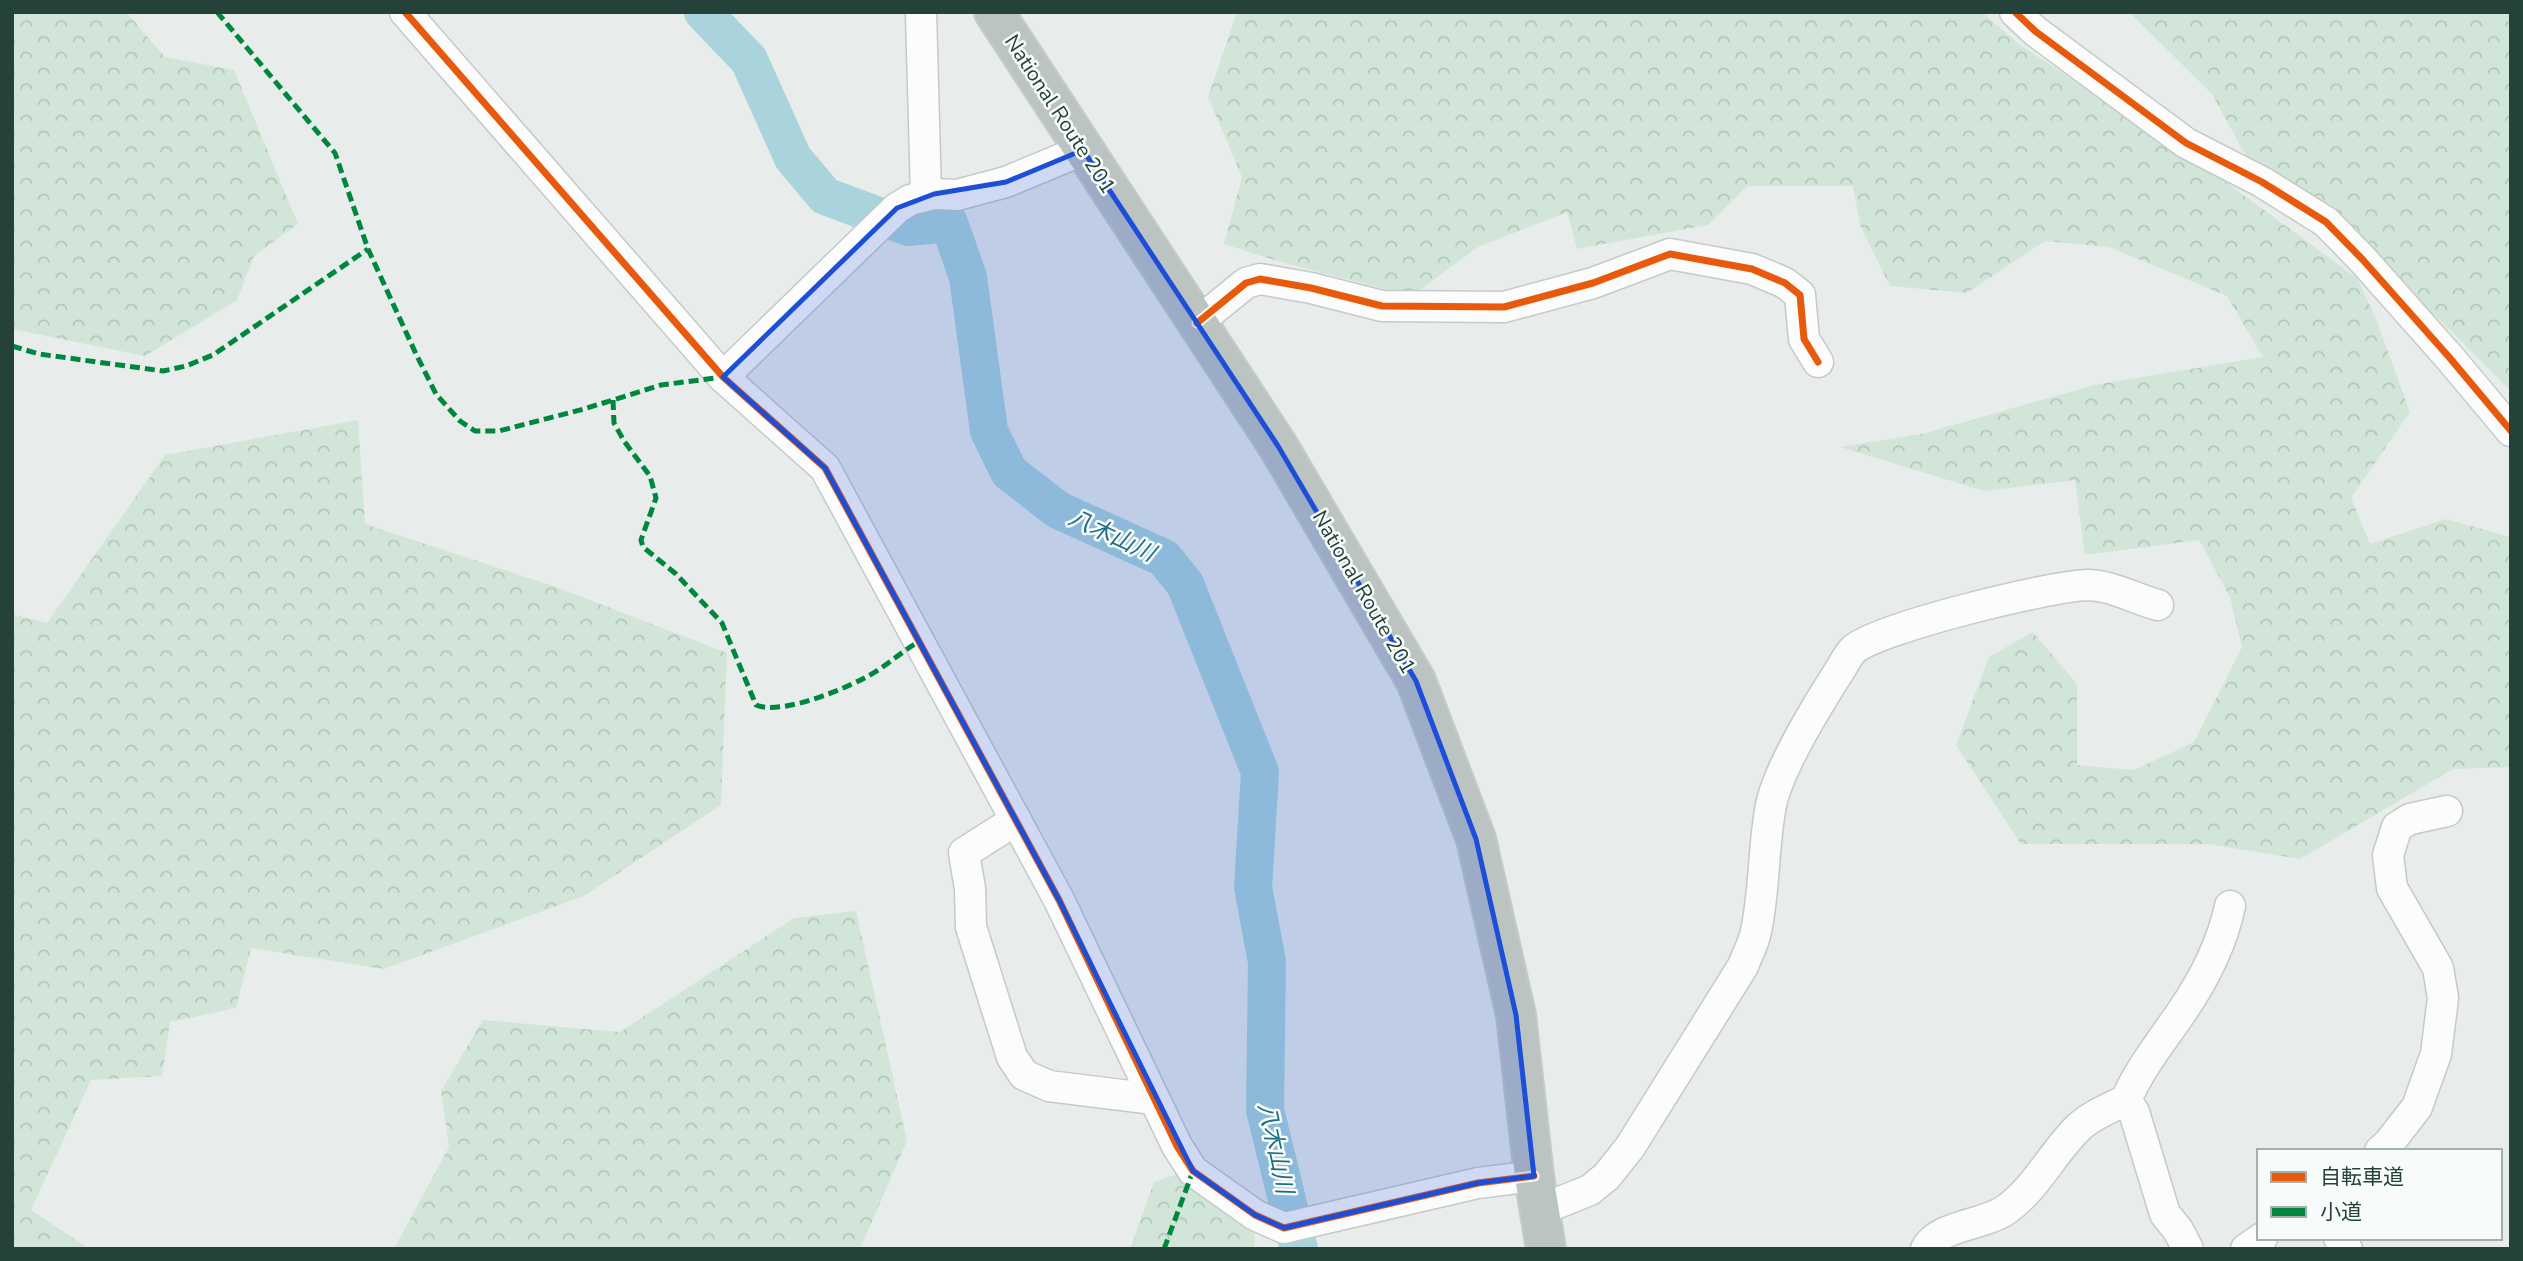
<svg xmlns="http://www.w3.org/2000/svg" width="2523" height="1261" viewBox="0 0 2523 1261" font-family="'Nunito Sans','Noto Sans JP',sans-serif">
<defs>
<pattern id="forest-crowns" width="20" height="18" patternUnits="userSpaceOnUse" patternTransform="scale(1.75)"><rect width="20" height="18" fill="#d1e6d8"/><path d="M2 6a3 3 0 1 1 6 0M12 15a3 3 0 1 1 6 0" fill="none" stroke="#b3c6ba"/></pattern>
</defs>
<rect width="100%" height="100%" fill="#e8edeb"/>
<g fill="url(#forest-crowns)">
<path d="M12,12h114l39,45 69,13 64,154 -44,32 -17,44 -92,56 -133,-27z"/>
<path d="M1237,12h745l38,33 177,116 160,117 19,41 34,93 -59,86 19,46 76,-25 65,18v230l-58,2 -153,90 -92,-15h-187l-65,-99 33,-88 44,-25 44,52v81l57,5 60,-28 48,-95 -12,-50 -31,-57 -114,15 -10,-75 -91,11 -144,-44 82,-13 172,-49 169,-28 -36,-61 -118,-49 -64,-6 -78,52 -77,-7 -30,-61 -7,-39h-106l-39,39 -131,24 -10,-37 -89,35 -66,49 -135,-35 -53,-17 18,-67 -34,-80z"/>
<path d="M2129,12h382v379l-70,-70 -117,-101 -73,-55 -39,-71z"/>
<path d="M358,420l7,104 191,63 171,66 -6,152 -137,91 -200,73 -133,-21 -15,60 -66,14 -8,54 -71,4 -60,130 59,39h-78v-635l35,9 118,-168z"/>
<path d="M856,911l51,230 -47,108h-466l55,-102 -8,-56 42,-71 137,12 174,-114z"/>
<path d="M1184,1172l71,42 -1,35h-124l24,-67z"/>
</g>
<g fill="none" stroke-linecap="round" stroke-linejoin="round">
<path stroke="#a9d4db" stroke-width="38" d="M703,12l46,48 44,98 32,38 83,31 41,-4 19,54 21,154 20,41 49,38 106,48 21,26 75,188 -7,115 14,75 -2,148 34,139"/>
<defs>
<g id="minor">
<path d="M405,12l318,365 102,91 234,432 118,246 16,25 62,44 29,13 194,-45 56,-7"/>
<path d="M921,12l5,184"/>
<path d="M2015,12l20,19 151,112 76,39 64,40 37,38 86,97 62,74"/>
<path d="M1197,323l49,-40 14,-4 51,9 71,18 122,1 89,-24 77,-29 82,15 33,14 15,12 4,44 14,23"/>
<path d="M723,377l174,-169 13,-8 24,-6 23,1 49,-13 77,-32"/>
<path d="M1016,820l-52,33 6,36 1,38 41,130 12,18 25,11 105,13"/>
<path d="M2126,1100l8,12 31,102 13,16 10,19"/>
<path d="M2380,1151l9,-8 28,-36 19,-53 7,-56 -5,-30 -46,-80 -4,-33 9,-28 13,-8 37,-8"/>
<path d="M1540,1210l50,-20 17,-14 23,-29 113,-181c4,-11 11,-23 13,-35 9,-41 7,-85 15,-126 8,-38 46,-99 67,-132 5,-7 9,-17 15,-23 24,-22 197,-64 234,-65 24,0 48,14 71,20"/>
<path d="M2339,1238l8,11"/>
<path d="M1926,1249c12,-24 60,-24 81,-40 30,-22 46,-57 72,-82 13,-12 31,-19 47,-27 14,-32 35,-58 55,-87 22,-32 41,-69 49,-107"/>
<path d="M2246,1249l16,-11"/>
</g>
<path id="highway" d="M994,12l284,434 138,235 60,158 40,176 18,161 12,73"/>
</defs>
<use href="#minor" stroke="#c5cac8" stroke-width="33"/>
<use href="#highway" stroke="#c3ccc9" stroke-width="42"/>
<use href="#minor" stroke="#fcfcfc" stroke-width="30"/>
<use href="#highway" stroke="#bcc4c2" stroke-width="38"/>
<g stroke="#00873e" stroke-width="5" stroke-dasharray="10 5" stroke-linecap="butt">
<path d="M217,12l118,141 33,96 48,105 20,40 24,27 15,10h24l85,-22 77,-24 62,-8"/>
<path d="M12,346l27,8 124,17 23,-5 27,-11 155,-106"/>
<path d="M613,400l1,23 10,18 26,35 6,22 -15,42 2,7 33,27 46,49 34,82c26,11 95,-18 119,-33 16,-10 29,-22 45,-31"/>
<path d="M1164,1249l29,-78"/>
</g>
<defs>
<g id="cycleway">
<path d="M405,12l318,365 102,91 234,432 118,246 16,25 62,44 29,13 194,-45 56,-7"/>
<path d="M2015,12l20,19 151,112 76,39 64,40 37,38 86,97 62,74"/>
<path d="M1197,323l49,-40 14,-4 51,9 71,18 122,1 89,-24 77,-29 82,15 33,14 15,12 4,44 14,23"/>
</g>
</defs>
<use href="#cycleway" stroke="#f7fbf9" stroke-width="11"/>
<use href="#cycleway" stroke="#e8590c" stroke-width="7"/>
</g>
<path fill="#1d4ed8" fill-opacity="0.2" stroke="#1d4ed8" stroke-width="5" stroke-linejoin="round" d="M1083,150l195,296 138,235 60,158 40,176 18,161 -56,7 -194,45 -29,-13 -62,-44 -134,-271 -234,-432 -102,-91 174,-169 37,-14 72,-12z"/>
<g text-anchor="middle" stroke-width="5" stroke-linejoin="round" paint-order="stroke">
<g font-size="21" fill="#24423a" stroke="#f7fbf9">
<text transform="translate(1060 114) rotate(57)" y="7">National Route 201</text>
<text transform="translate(1364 592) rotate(60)" y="7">National Route 201</text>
</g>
<g font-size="23" font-style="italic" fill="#1c6f80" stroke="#f7fbf9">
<text transform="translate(1112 535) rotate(25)" y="8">八木山川</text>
<text transform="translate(1276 1148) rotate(78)" y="8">八木山川</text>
</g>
</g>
<rect width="2523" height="1261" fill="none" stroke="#24423a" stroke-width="28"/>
<rect x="2257" y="1149" width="245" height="91" fill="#f7fbf9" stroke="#a3b1ad" stroke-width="2"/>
<rect x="2271" y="1172" width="35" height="10" fill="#e8590c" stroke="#a3b1ad" stroke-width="2"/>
<text x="2320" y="1184" font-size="21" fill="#24423a">自転車道</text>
<rect x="2271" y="1207" width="35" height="10" fill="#00873e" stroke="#a3b1ad" stroke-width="2"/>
<text x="2320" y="1219" font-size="21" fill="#24423a">小道</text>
</svg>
